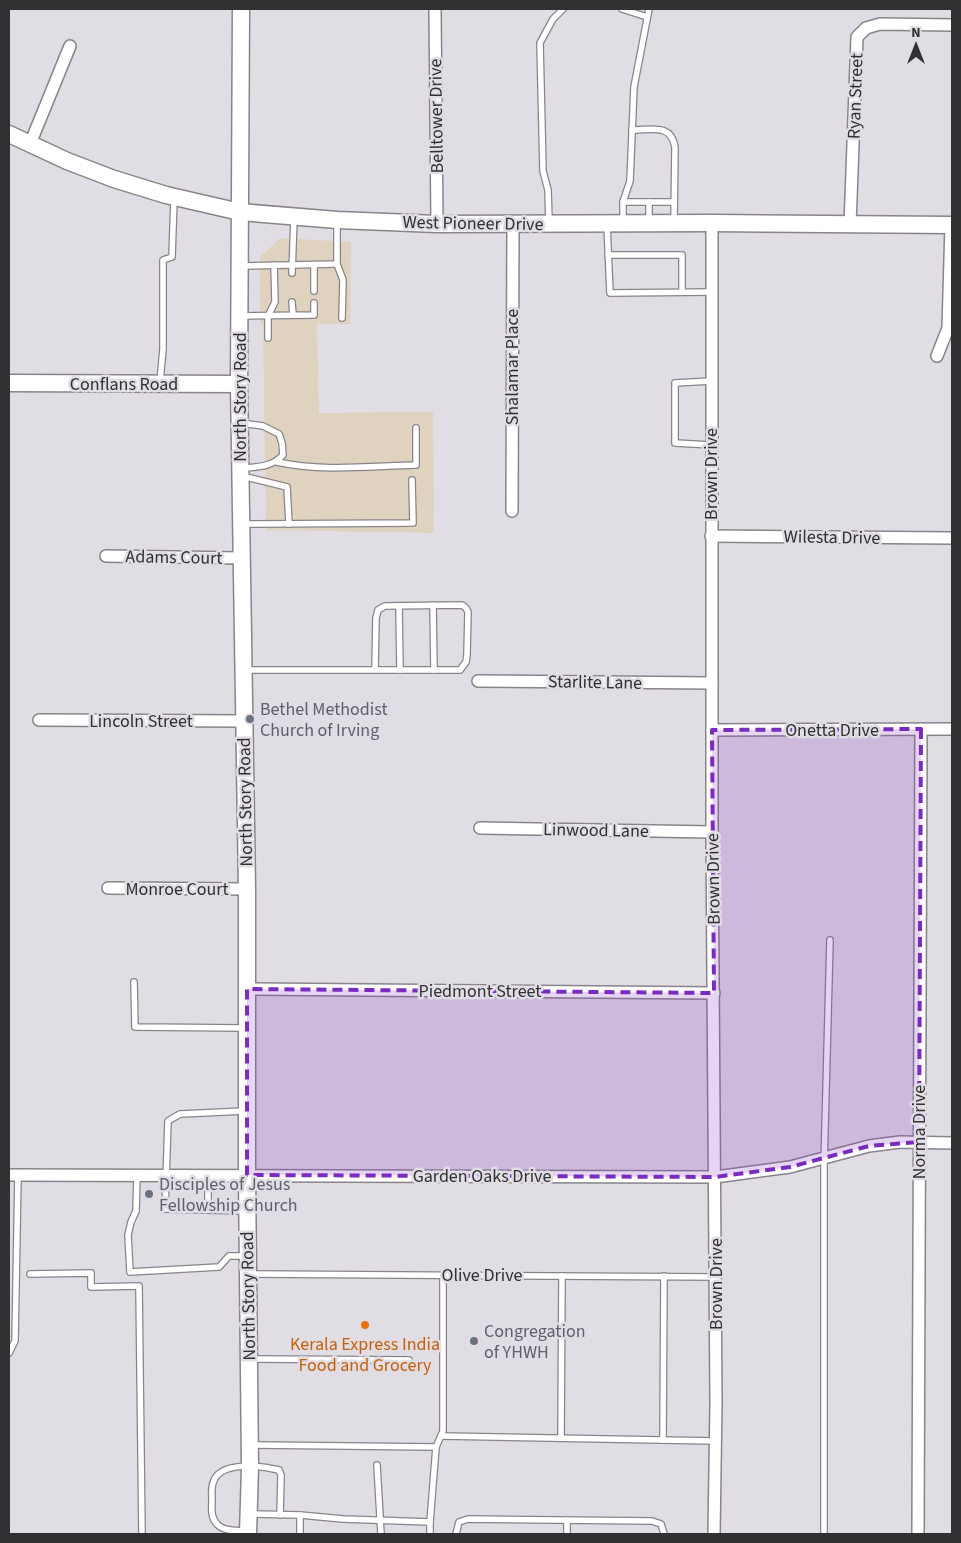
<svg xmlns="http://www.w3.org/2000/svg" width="961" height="1543" viewBox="0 0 961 1543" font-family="'Source Sans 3',sans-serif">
<rect width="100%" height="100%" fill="#e1dde4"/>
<path fill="#dfd3bf" d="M280,238l71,4 -1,82h-33l2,89 114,-1 1,121 -168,-3 -3,-205 -3,-1v-67z"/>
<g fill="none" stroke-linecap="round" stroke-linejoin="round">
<defs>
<g id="service">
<path d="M622,9l25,8"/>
<path d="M632,130c19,0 39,-7 43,17l-1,74"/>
<path d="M623,202h51"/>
<path d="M649,202v21"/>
<path d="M549,221l-1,-31 -5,-19 -3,-128 13,-24 10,-10"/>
<path d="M623,221v-19l7,-21 4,-94 15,-78"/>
<path d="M607,225l3,68 102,-1"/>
<path d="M608,255h74v37"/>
<path d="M337,264l6,16 -1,38"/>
<path d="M314,265v26"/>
<path d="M242,266l95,-2v-43"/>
<path d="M292,273l2,-55"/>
<path d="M292,302l1,13"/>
<path d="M242,316l72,-1v-12"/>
<path d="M268,338v-22l7,-14 -1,-37"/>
<path d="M711,381l-36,2v60l36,2"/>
<path d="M160,382l3,-33v-89l9,-3 2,-58"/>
<path d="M241,423l22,3 16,8 3,9 1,12c-11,12 -25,12 -41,13"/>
<path d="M277,462c45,10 94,4 139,3v-37"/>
<path d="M242,476l45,11 2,37"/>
<path d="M243,524l170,-1 -1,-43"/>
<path d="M433,605l1,65"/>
<path d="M399,606l1,64"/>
<path d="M246,670h214l6,-8 1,-7 1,-43 -2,-4 -4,-3 -77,1 -7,4 -2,8 -1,52"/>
<path d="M134,982l1,45 110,1"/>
<path d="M245,1111l-65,3 -12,7 -3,88 82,2"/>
<path d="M137,1175l-1,36 -5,11 -3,13 2,37 89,-5 10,-11h18"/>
<path d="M208,1175v35"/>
<path d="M30,1274l61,-1v14l48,-1 3,248"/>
<path d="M251,1274l465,3"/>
<path d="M9,1353l6,-12 3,-166"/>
<path d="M251,1359l158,1"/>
<path d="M441,1436l275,5"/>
<path d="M561,1438l1,-162"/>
<path d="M663,1440l1,-164"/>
<path d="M252,1445l184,2 7,-16v-156"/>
<path d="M377,1465l4,69"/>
<path d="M251,1514l49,1v19"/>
<path d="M300,1515l43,4 87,3v12"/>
<path d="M430,1522l6,-75"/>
<path d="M247,1531c-10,-1 -23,1 -30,-7 -7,-7 -5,-17 -5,-25 0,-5 -1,-11 1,-16 6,-23 49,-17 66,-13l2,5 -1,40"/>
<path d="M456,1534l3,-12 9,-3 184,2 9,3 3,10"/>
<path d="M567,1534v-14"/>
<path d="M824,1534v-368l6,-226"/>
</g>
<g id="minor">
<path d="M435,9l2,215"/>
<path d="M30,144l40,-98"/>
<path d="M712,223v609l4,571 -2,131"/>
<path d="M850,225l7,-188 9,-9 14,-4 72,1"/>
<path d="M937,356l11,-28 3,-103"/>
<path d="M512,511l1,-288"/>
<path d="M711,536l241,2"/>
<path d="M106,556l135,2"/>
<path d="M478,681l234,2"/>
<path d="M39,720l205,1"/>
<path d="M712,730l240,-1"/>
<path d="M480,828l232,4"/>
<path d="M108,888l139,1"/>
<path d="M247,989l467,4"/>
<path d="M9,1175l706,2 75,-10 79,-21 31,-4 52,1"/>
<path d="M918,1534l3,-805"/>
</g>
<g id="secondary">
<path d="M241,9l-2,375 8,505v286l3,292 -2,67"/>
<path d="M9,134l58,27 47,18 52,16 74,17 97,8 100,4 275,-1 240,2"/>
<path d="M9,383l230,1"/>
</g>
</defs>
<use href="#service" stroke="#88848a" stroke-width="8"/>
<use href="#minor" stroke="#88848a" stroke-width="14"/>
<use href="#secondary" stroke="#88848a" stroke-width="19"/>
<use href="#service" stroke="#fff" stroke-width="5.5"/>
<use href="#minor" stroke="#fff" stroke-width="11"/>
<use href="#secondary" stroke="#fff" stroke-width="16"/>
</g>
<path fill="#7b2cbf" fill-opacity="0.2" stroke="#7b2cbf" stroke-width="4" stroke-dasharray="10 6" stroke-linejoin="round" d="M921,729l-2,413 -50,4 -79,21 -75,10 -468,-2v-186l467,4 -2,-263z"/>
<g fill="#6b7280" stroke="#e1dde4" stroke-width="2">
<circle cx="250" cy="719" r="5"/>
<circle cx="149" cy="1194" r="5"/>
<circle cx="474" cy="1341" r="5"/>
</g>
<circle fill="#e8710a" stroke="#e1dde4" stroke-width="2" cx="365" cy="1325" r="5"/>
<g text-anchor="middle" stroke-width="5" stroke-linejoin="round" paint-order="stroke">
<g font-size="18" fill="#313032" stroke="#e1dde4">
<text transform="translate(855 96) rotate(-88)" y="6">Ryan Street</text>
<text transform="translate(436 116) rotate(-91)" y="6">Belltower Drive</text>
<text transform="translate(473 223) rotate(1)" y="6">West Pioneer Drive</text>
<text transform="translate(512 367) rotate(-90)" y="6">Shalamar Place</text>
<text x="124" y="390">Conflans Road</text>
<text transform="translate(240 397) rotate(-90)" y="6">North Story Road</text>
<text transform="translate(711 474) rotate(-90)" y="6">Brown Drive</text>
<text transform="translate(832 537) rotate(1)" y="6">Wilesta Drive</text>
<text transform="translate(174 557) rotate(1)" y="6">Adams Court</text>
<text transform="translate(595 682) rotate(1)" y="6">Starlite Lane</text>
<text x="141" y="727">Lincoln Street</text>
<text x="832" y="736">Onetta Drive</text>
<text transform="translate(245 802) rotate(-91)" y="6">North Story Road</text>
<text transform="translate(596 830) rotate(1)" y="6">Linwood Lane</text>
<text transform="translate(713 879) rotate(-91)" y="6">Brown Drive</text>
<text x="177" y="895">Monroe Court</text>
<text x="480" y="997">Piedmont Street</text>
<text transform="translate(919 1132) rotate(-90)" y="6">Norma Drive</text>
<text x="482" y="1182">Garden Oaks Drive</text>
<text x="482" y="1281">Olive Drive</text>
<text transform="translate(716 1284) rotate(-90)" y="6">Brown Drive</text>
<text transform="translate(248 1296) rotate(-91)" y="6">North Story Road</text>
</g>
<g font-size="18" fill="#5b616d" stroke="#e1dde4" text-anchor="start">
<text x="260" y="715">Bethel Methodist<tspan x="260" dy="21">Church of Irving</tspan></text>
<text x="159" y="1190">Disciples of Jesus<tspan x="159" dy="21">Fellowship Church</tspan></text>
<text x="484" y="1337">Congregation<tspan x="484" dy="21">of YHWH</tspan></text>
</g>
<g font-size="18" fill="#c56008" stroke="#e1dde4">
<text x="365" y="1350">Kerala Express India<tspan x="365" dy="21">Food and Grocery</tspan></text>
</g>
</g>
<rect width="961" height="1543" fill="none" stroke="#313032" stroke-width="20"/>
<g transform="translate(916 45)" stroke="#e1dde4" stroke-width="4" paint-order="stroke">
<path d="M0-4L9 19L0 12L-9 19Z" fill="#313032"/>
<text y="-8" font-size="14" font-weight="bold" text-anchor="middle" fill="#313032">N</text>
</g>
</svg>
